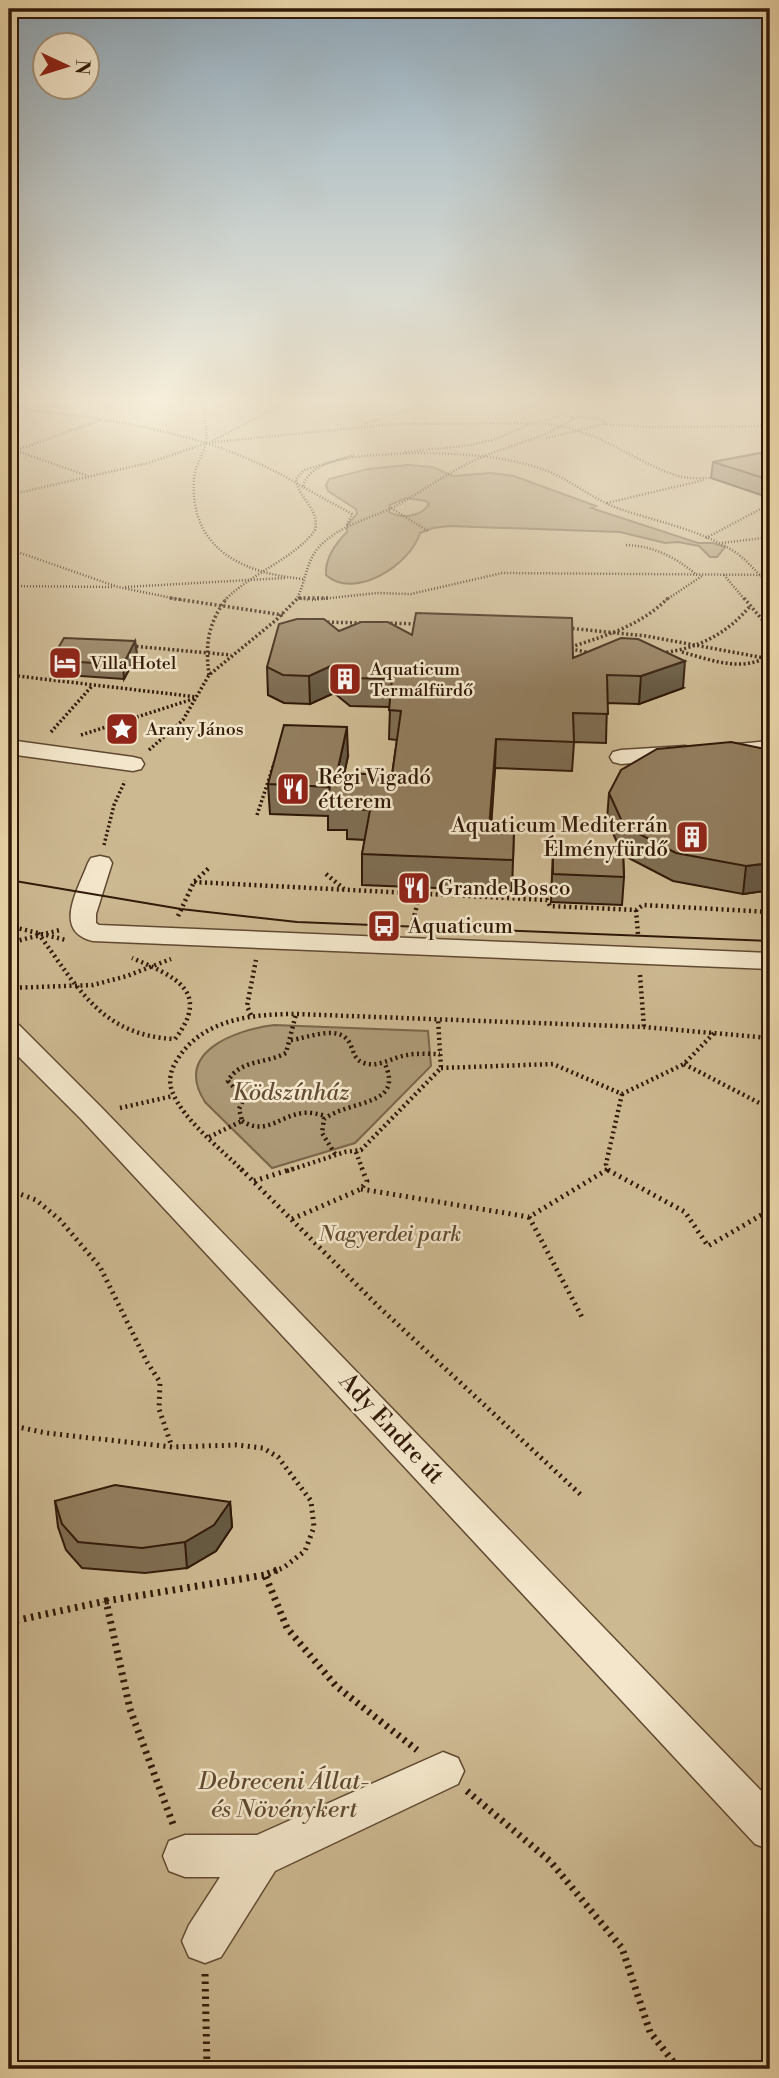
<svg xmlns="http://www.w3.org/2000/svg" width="779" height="2078" viewBox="0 0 779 2078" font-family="'Libre Bodoni',serif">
<rect width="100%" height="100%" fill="#ecd9ad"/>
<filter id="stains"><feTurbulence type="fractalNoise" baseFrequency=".00286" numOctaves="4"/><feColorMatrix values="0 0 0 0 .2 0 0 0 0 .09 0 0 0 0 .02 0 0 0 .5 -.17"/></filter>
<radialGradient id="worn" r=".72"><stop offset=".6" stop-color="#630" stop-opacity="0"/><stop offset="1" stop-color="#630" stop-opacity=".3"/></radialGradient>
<rect fill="#ccb891" stroke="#7e684c" stroke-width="2" x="9" y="399" width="761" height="1670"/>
<g fill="#ac9875" stroke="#7b6549" stroke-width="2" fill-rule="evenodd">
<path d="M408,465l25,2 20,9 38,-3 23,3 82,30 -5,2 107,35h15l12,4 -8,10h-7l-11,-11 -21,-4 -13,1 -45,-11 -171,-6 -16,2 -13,5c-9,31 -65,68 -94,42 -1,-16 10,-32 21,-43v-7l10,-11 -1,-5 -28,-18 -2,-6 3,-6 39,-10zM406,498l20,3 3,3c-8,13 -27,15 -40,8l1,-7z"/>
<path d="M274,1025l154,6 3,35 -76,77 -83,25 -67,-66c-32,-50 30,-72 69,-77z"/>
</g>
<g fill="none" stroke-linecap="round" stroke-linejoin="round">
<defs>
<g id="minor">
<path d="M9,740l124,17 8,2 3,5 -3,5 -8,2 -124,-17z"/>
<path d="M770,741v14l-45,3 -8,-2 -3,-5 3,-5z"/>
<path d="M685,746l8,2 3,5 -3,5 -72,6 -8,-2 -3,-5 3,-5 8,-2z"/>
<path d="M100,856l9,2 3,5 -16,51v9l3,2 671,28v16l-677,-28c-41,-10 -15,-51 -5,-78l3,-5z"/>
<path d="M9,1023l10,2 82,82 669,693v50l-15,-6 -674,-725 -72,-72z"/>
<path d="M443,1752l15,6 6,13 -6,13 -183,87 -54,86 -16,6 -16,-6 -7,-16 7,-16 31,-48h-35l-16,-6 -6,-15 6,-15 16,-6h72z"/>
</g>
</defs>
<use href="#minor" stroke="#604931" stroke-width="3"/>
<g stroke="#311908" stroke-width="2.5" stroke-dasharray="1 2" stroke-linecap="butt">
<path d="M204,399c-2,15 4,29 2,43 -2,13 -11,23 -12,36 -5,71 48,95 109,101"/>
<path d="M539,399l35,20"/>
<path d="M759,399l11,5"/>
<path d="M9,407c107,14 200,23 294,80"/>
<path d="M13,407l26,-8"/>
<path d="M364,424l79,-25"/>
<path d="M542,424c52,2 89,37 136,52 10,3 23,2 33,2"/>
<path d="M604,424l44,3 122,-1"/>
<path d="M546,438l59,-14 -2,-4 -26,-3"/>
<path d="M212,441l82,-42"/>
<path d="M206,443l188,-19 136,-1"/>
<path d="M770,449v6"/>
<path d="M17,451l71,25"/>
<path d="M405,452l66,-7 25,-6 31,-14 34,-9 14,-17"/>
<path d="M9,453l91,-33"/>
<path d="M9,462l6,-10"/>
<path d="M9,495l139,-32 56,-19"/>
<path d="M607,503l97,-23"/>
<path d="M391,508l37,23"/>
<path d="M347,525l5,-11 -49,-27c5,-24 41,-29 62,-31 55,-5 133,-5 185,16 25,11 44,28 70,37 38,13 81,21 115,43 14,9 21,22 35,31"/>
<path d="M706,538l64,-34"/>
<path d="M722,543l48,-6"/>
<path d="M626,545c28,1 49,12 71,30"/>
<path d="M9,549l109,38 64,13"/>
<path d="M724,575l21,25"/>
<path d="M9,586l104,1"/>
<path d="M125,587l160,-9"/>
<path d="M298,598l12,2"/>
<path d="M225,600c25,-26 72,-43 90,-70 5,-22 -17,-31 -19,-51l8,-9 50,-15"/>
<path d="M296,600c11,-19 9,-41 27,-57 21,-19 46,-24 71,-36 31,-17 61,-40 93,-52 41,-16 77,-21 107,-56"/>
<path d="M312,600l65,-7 34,1 91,-21 268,2"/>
<path d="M666,600l36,-24"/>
</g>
<g stroke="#311908" stroke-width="3.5" stroke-dasharray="2 2.5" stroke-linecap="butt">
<path d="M170,598l113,17"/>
<path d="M299,598h30"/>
<path d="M744,598l26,31"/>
<path d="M323,622l40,1"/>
<path d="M386,623l33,1"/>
<path d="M568,628l78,8 124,23"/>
<path d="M132,646l99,9"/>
<path d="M571,647c36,-12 69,-21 97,-49"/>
<path d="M571,649l20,4"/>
<path d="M682,652c29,8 61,21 88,3"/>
<path d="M662,653c37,-5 65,-19 89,-48"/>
<path d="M9,675l188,22"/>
<path d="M209,675c-4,-31 -1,-52 18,-77"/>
<path d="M51,732l41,-46"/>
<path d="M81,735l115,-37"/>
<path d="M149,750l34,-30 26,-45 67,-55 22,-22"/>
<path d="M257,815l19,-57"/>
<path d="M104,845l10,-40 11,-24"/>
</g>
<g stroke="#311908" stroke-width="4.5" stroke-dasharray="2 3.5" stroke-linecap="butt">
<path d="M326,874l18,15"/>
<path d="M194,882l353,18 3,6 86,4 7,-5 127,7"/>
<path d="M636,910l2,25"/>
<path d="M178,916l16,-34 16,-15"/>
<path d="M9,926l57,14"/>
<path d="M412,926l8,-34"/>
<path d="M38,933c40,54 63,103 137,106 37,-48 -1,-63 -43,-81"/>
<path d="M9,943l51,-13"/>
<path d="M640,975l4,52"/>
<path d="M9,988l84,-3 34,-9 44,-17"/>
<path d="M251,1015l-4,-9 9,-46"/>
<path d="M291,1040c18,-2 51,-18 60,6 3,7 4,14 13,17 14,5 29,-6 43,-8 10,-2 22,-1 33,-1"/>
<path d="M684,1064l83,43 3,-1"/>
<path d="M441,1068l112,-4 69,30 62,-30 32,-33"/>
<path d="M120,1108l53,-12"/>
<path d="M242,1121c24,15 37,-5 61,-8 7,-1 15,1 23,3"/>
<path d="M209,1137l33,-16 -3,-12 5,-11 -16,-17c12,-22 38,-17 58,-28l10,-39"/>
<path d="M356,1152l7,19"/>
<path d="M335,1154l-13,-21 2,-14c27,-20 82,-12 60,-57"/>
<path d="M243,1171c-22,-22 -61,-52 -71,-80 -4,-11 -1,-22 5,-31 25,-41 75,-46 119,-46l348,13 126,11"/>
<path d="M287,1171l58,-19 16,-2 80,-82 -3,-49"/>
<path d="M607,1171l-1,-7 16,-70"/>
</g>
<g stroke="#311908" stroke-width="5" stroke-dasharray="2 4.5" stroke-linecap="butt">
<path d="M241,1169l138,138 202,188"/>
<path d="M608,1170l77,42 23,34 62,-36"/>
<path d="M254,1181l38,-12"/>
<path d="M361,1189l168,28 79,-48"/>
<path d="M9,1190l27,10 24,20 40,47 47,95 13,20 -1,27 13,38"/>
<path d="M529,1217l54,102"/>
<path d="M292,1219l69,-30 6,-8 -5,-12"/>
<path d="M9,1425l37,8 126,14 64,-2 27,3 15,9 33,44 3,26 -9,24 -22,17 -11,4"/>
</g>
<g stroke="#311908" stroke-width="7" stroke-dasharray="2.5 5" stroke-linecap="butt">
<path d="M277,1570l-12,5 22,53 49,58 81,64"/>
<path d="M106,1601l159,-26"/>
<path d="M9,1622l97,-21 24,108 44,118"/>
<path d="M467,1791l83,70 72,87 28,84 29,37"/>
<path d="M205,1974l2,95"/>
</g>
<use href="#minor" fill="#f3e6ca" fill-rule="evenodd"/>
<path stroke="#311908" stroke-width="2" d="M9,880l172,29 116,13 473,19"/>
</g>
<g fill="#7e6c51" stroke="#311908" stroke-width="2">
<path d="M770,451v47l-59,-20 2,-16z"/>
<path d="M339,631l73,4 161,23 110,30 -44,16 -32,-1 -1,40 -32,-1 -2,29 -77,-3 -4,61 23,1 -2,61 -150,-6v-31l3,-14 -18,-1v-9h-19v-14l-58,-2 -2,-30 80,-28 -4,17 48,2 5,-35 -8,-1 1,-32 -40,-1 -16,-13 -24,11 -26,-1 -16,-8 -1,-28z"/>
<path d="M135,641l2,14 -13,24 -72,-5 -1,-14z"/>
<path d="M770,750v140l-27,4 -70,-13 -50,-26 1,22 -2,28 -71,-3 2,-54 68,3 -14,-31 2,-27z"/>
<path d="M55,1501l175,1 2,25 -16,24 -29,17 -42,5 -63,-5 -16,-18 -8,-23z"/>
</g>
<g fill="#665842" stroke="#311908" stroke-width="2">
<path d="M135,641l2,14 -13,24 -1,-14z"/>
<path d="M685,661l-2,27 -44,16 2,-28z"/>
<path d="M333,665l1,28 -24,11 -1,-28z"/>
<path d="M347,727l1,29 -9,44 -2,-27z"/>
<path d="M496,739l-1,29 -7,91 1,-30z"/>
<path d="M770,863v27l-27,4 3,-28z"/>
<path d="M230,1502l2,25 -16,24 -29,17 -2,-26z"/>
</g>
<g fill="#927d5e" stroke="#311908" stroke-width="2">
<path d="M770,451v29l-57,-18z"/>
<path d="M416,613l156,5 1,40 48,-20 17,1 47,22 -44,15 -34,-1 1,39 -35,-1 1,29 -78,-3 -7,90 25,1 -1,30 -151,-6 8,-44 -23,-1 1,-9 -21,-1 3,-12 -62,-3 16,-59 63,2 -10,46 55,2 9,-64 -12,-1 3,-31 -42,-1 -17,-13 -24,11 -26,-1 -16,-8 12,-43 18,-5h27l15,12 22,-9h27l24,13z"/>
<path d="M64,638l71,3 -12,24 -72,-5z"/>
<path d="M731,742l39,8v113l-24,3 -70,-13 -52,-27 -15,-33 12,-23 36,-21z"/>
<path d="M553,848l70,3 1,26 -71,-3z"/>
<path d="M115,1485l115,17 -16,23 -29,17 -43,6 -64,-6 -16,-18 -7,-23z"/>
</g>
<linearGradient id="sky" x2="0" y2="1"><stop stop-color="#90a9ba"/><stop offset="0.58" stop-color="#f6eeda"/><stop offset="1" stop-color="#f6eeda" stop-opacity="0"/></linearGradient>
<rect width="779" height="690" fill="url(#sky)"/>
<defs>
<symbol id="hotel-square" viewBox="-11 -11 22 22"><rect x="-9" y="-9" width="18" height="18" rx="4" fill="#8f2418" stroke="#f3e6ca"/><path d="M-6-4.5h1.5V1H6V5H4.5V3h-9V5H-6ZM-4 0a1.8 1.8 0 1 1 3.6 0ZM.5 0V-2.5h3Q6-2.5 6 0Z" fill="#fff"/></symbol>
<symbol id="building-square" viewBox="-11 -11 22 22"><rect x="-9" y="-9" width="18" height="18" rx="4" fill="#8f2418" stroke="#f3e6ca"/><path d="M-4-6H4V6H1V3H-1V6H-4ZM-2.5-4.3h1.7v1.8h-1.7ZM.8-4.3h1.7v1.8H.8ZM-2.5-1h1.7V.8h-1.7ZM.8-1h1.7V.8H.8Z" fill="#fff"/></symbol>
<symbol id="sight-square" viewBox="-11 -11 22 22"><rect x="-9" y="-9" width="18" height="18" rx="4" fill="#8f2418" stroke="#f3e6ca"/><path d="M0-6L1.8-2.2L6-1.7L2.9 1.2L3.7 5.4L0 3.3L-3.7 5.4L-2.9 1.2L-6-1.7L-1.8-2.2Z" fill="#fff"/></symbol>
<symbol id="restaurant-square" viewBox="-11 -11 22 22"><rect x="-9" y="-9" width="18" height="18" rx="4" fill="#8f2418" stroke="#f3e6ca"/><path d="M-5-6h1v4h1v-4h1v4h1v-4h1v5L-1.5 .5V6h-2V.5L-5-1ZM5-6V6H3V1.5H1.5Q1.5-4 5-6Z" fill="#fff"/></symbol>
<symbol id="bus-square" viewBox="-11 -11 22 22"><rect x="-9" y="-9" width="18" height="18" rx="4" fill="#8f2418" stroke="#f3e6ca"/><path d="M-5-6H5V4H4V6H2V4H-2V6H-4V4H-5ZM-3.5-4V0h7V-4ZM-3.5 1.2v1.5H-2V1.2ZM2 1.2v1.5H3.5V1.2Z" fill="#fff"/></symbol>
</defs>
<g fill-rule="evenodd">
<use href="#hotel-square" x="46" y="644" width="38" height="38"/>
<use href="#building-square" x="326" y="660" width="38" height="38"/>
<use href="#sight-square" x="103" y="710" width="38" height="38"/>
<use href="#restaurant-square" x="274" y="770" width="38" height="38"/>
<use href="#building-square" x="673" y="818" width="38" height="38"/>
<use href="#restaurant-square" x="395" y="869" width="38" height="38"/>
<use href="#bus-square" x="365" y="907" width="38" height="38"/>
</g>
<g text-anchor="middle" stroke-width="5" stroke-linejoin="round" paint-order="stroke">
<g font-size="18" fill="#311908" stroke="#f3e6ca" text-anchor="start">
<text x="90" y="669">Villa Hotel</text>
<text x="370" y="675">Aquaticum<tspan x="370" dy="21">Termálfürdő</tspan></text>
<text x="146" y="735">Arany János</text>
</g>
<g font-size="21" fill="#311908" stroke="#f3e6ca" text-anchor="start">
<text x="318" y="784">Régi Vigadó<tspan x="318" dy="24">étterem</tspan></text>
<text x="668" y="832" text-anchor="end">Aquaticum Mediterrán<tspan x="668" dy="24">Élményfürdő</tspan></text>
<text x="438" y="895">Grande Bosco</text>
<text x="408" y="933">Aquaticum</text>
</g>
<g font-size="21" font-style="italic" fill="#604931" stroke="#f3e6ca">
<text x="390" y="1241">Nagyerdei park</text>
</g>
<g font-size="23" font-style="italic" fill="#624c34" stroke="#f3e6ca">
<text x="291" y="1100">Ködszínház</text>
</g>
<g font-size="24" fill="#311908" stroke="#f3e6ca">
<text transform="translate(392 1428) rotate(47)" y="8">Ady Endre út</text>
</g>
<g font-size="24" font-style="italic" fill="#604931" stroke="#f3e6ca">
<text x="284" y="1789">Debreceni Állat-<tspan x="284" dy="28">és Növénykert</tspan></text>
</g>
</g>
<rect width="779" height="2078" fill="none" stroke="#ecd9ad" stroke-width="35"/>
<rect x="10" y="10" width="758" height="2057" fill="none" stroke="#311908" stroke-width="3.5"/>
<rect x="18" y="18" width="744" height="2043" fill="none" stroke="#311908" stroke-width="2"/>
<g transform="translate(66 66) rotate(94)"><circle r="33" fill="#f3e6ca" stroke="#a5947c" stroke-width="2"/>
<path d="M0-5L12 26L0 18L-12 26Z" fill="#8f2418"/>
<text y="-10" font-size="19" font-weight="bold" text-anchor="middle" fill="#311908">N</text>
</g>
<rect width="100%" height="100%" filter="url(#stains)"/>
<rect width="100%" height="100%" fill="url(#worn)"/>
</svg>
